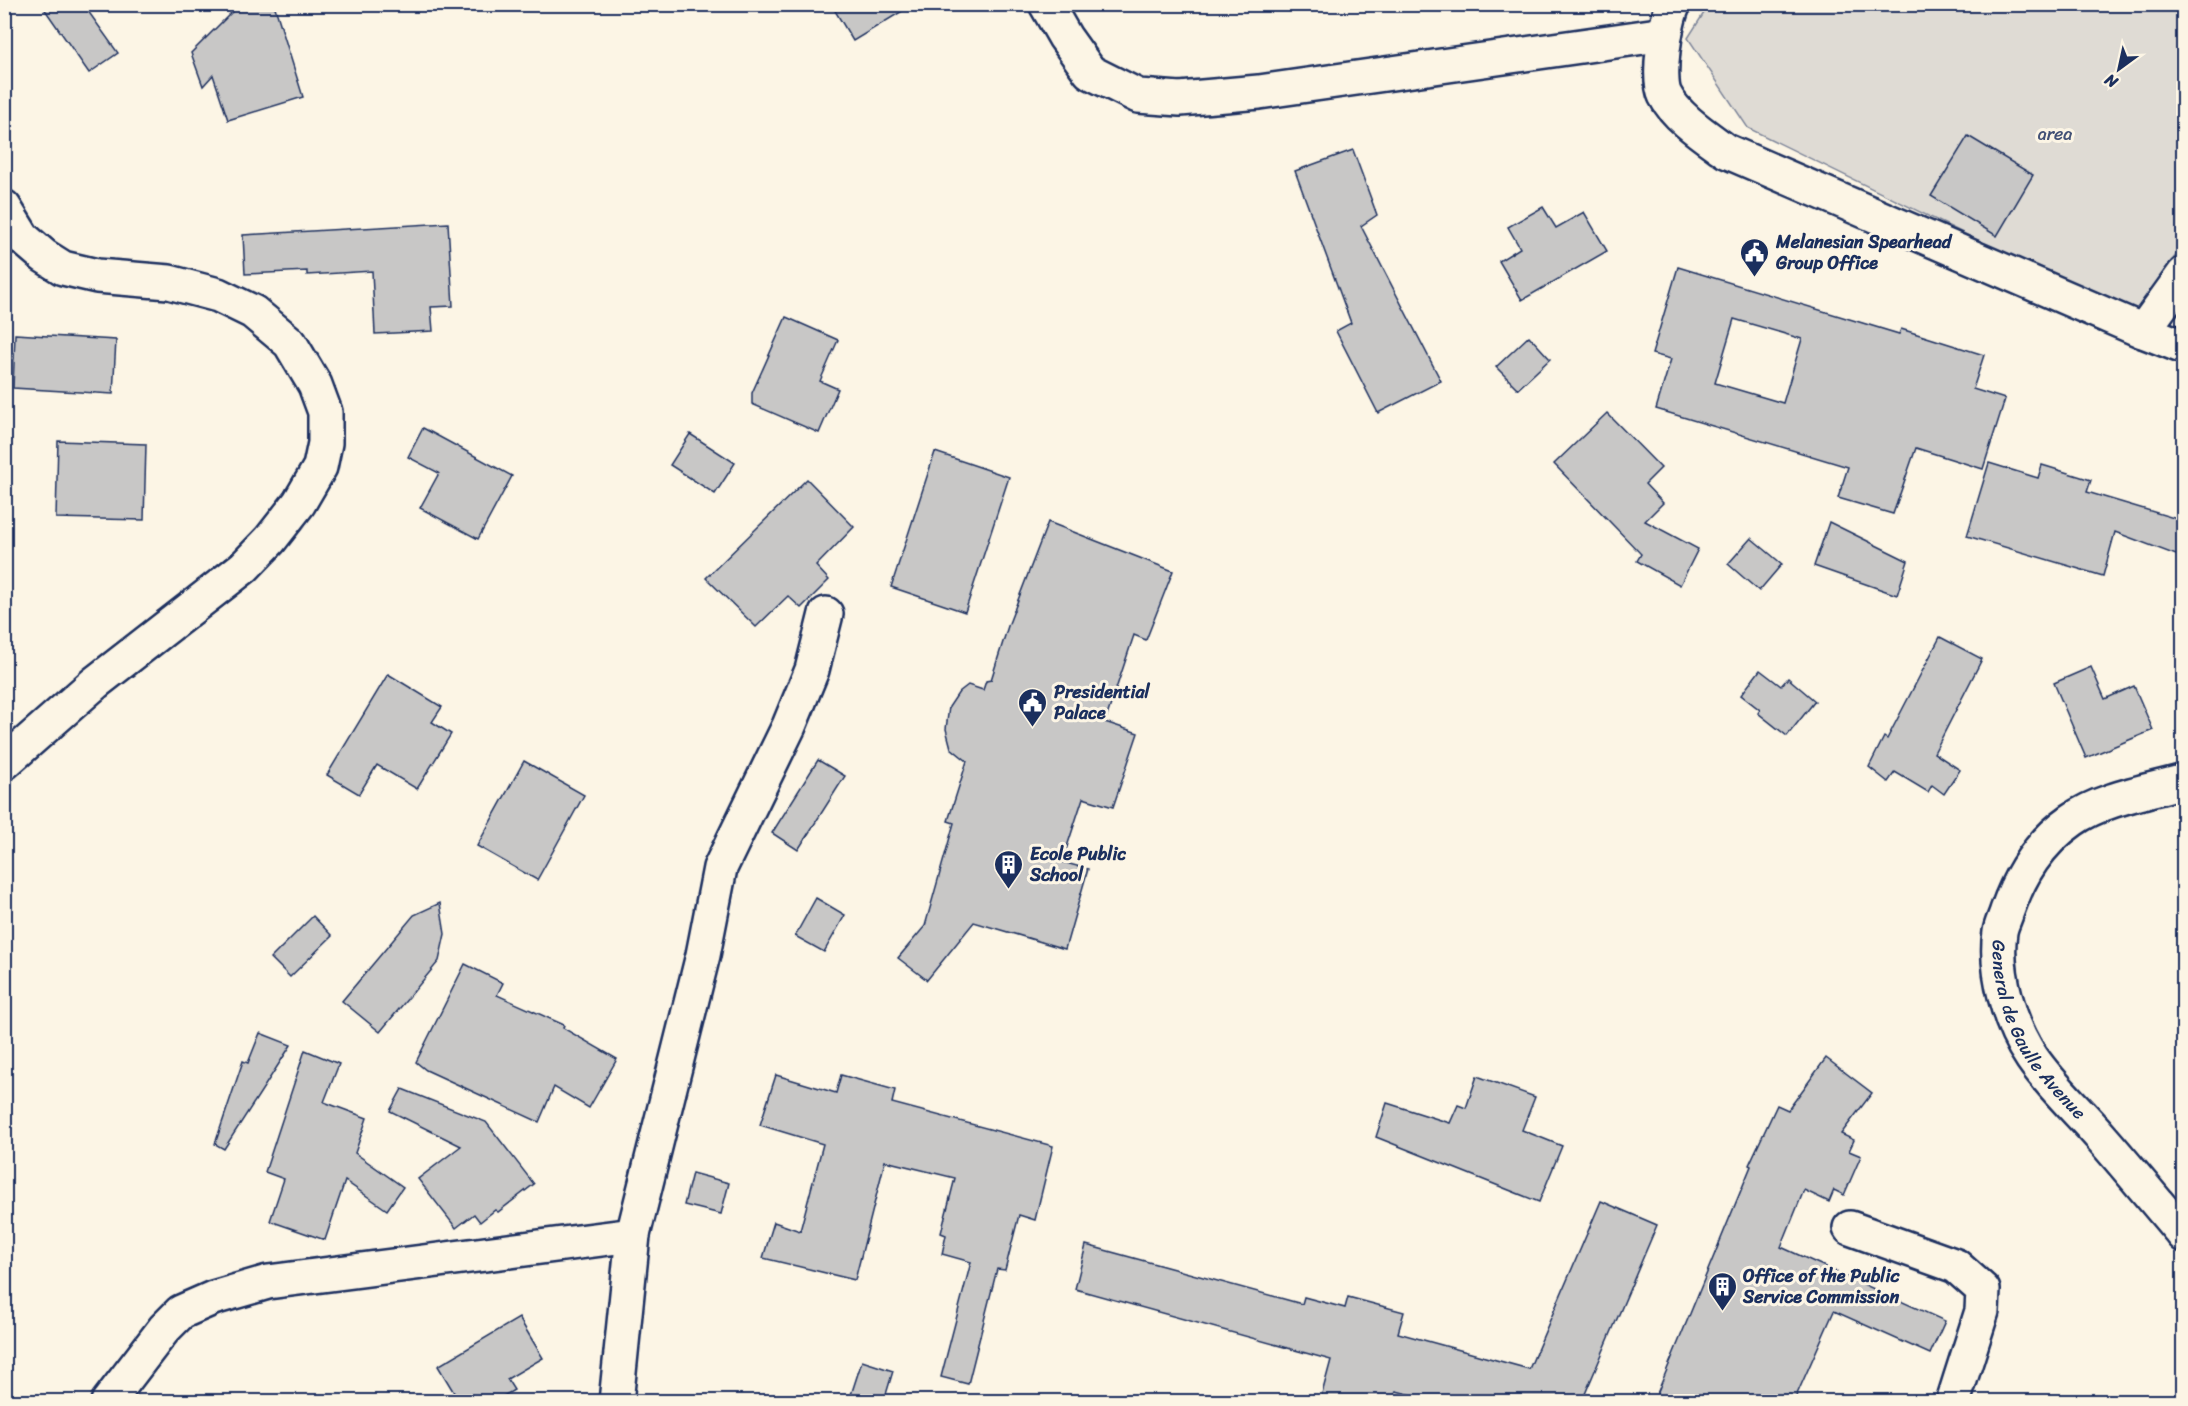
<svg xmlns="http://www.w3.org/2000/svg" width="2188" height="1406" viewBox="0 0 2188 1406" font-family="Sriracha,sans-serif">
<rect width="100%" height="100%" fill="#fcf5e5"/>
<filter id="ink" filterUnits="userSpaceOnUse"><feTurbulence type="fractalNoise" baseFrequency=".0167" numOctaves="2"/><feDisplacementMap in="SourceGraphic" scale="12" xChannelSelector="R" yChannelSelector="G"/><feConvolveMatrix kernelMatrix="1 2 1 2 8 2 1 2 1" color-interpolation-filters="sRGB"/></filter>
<g filter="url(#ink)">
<path fill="#dfdbd4" stroke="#7d8599" stroke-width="1.5" d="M1709,5h474v240l-50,71 -385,-188 -60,-90z"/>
<g fill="#c8c7c6" stroke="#1b2f5e" stroke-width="1.5" fill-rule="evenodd">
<path d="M41,4h42l35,49 -29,20z"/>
<path d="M240,4h34l29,93 -75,23 -15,-45 -10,11 -12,-33z"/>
<path d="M831,4h83l-61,37z"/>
<path d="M1968,136l65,39 -36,61 -66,-40z"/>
<path d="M1353,150l24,65 -16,11 80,155 -63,32 -42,-82 15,-8 -56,-152z"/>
<path d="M1543,207l13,21 28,-16 23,39 -85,49 -23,-39 21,-13 -12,-21z"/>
<path d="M448,223l5,83 -22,1 2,24 -58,3 -3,-63 -65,4v-4l-62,3 -2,-39z"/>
<path d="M1678,267l221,67 2,-5 83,26 -11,34 32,10 -22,70 -67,-21 -23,66 -55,-16 10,-31 -192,-58 15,-50 -19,-5zM1734,319l68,20 -19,64 -68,-20z"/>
<path d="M786,317l52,23 -18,41 18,8 -19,44 -67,-29v-11z"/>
<path d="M15,334l101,6 -3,54 -100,-6z"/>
<path d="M1529,336l21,23 -32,30 -22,-22z"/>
<path d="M1607,413l54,55 -16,16 18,19 -18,18 53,28 -18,36 -43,-24 4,-7 -87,-90z"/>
<path d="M423,428l89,48 -34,63 -58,-31 19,-35 -31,-16z"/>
<path d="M690,434l45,29 -20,31 -45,-29z"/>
<path d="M58,441l88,3 -2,76 -88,-2z"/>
<path d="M935,452l74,25 -44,135 -74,-25z"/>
<path d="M1989,463l49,15 4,-13 49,15 -4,12 97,29v37l-69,-26 -12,44 -136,-40z"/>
<path d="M807,479l47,48 -38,39 13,14 -28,28 -13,-12 -32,31 -50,-49z"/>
<path d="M1048,522l125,49 -27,69 -12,-5 -29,87 33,11 -25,74 -30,-9 -21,64 26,7 -23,80 -91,-27 -47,58 -29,-22 27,-32 29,-103 -6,-2 19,-60 -16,-13 -5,-19 3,-22 10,-15 9,-7 15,5 3,-9 5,-1 17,-54z"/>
<path d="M1829,522l79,39 -11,34 -83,-29z"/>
<path d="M1751,538l31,26 -23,27 -31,-27z"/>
<path d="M1940,637l42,22 -48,94 26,17 -16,24 -12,-9 -4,7 -33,-20 -7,10 -19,-15 15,-30 3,2z"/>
<path d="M2091,667l14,32 29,-13 19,44 -67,28 -32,-75z"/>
<path d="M1760,670l21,16 7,-8 27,23 -28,35 -29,-23 2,-3 -19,-15z"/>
<path d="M388,674l54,33 -10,15 19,12 -34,55 -40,-24 -18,29 -32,-19z"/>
<path d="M818,760l27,16 -47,74 -26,-17z"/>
<path d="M524,761l60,34 -47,85 -60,-34z"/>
<path d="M816,898l29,17 -21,37 -29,-16z"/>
<path d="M440,903l5,31 -6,27 -59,71 -38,-31 72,-86z"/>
<path d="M313,916l19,20 -42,41 -19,-19z"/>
<path d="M465,964l38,19 -6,12 67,30 -1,3 54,31 -28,49 -35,-21 -15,35 -113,-52 -10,-8z"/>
<path d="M260,1033l31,12 -67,104 -9,-5 28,-83 5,2z"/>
<path d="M305,1050l34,14 -15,38 43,16 -12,35 48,34 -16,23 -42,-29 -20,59 -55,-19 14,-42 -19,-7z"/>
<path d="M1826,1058l46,35 -31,41 13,6 -5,11 12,5 -17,39 -10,-5 -5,12 -25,-12 -23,57 164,74 -15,33 -96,-43 -40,90h-140l97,-235 -2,-1 28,-60 11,5z"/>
<path d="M776,1075l60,18 5,-18 54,15 -3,13 161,43 -18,74 -16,-5 -14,55 -8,-1 -29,115 -27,-7 30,-115 -29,-8 4,-19 -5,-2 14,-55 -70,-17 -30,119 -92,-22 11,-36 26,9 23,-87 -63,-19z"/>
<path d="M1477,1076l58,21 -13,33 40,16 -23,56 -163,-65 11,-34 63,20 8,-18 8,3z"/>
<path d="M402,1089l84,33 48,62 -36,28 -3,-2 -15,12 -6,-8 -18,14 -38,-49 43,-33 -71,-35z"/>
<path d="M692,1173l37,10 -8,31 -37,-9z"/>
<path d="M1601,1201l56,24 -75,176h-146l-40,-10 -3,10h-73l11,-41 -256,-71 11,-44 216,59 2,-7 41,11 3,-11 56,15 -6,21 131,36z"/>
<path d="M519,1318l24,40 -36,21 7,11 -19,11h-36l-21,-35z"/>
<path d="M862,1361l31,10 -9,30h-35z"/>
</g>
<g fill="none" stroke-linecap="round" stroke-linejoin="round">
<defs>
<g id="minor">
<path d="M1046,4l19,33 25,35 48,24 42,3 79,-7 406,-58"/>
<path d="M1674,4c-9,16 -17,75 -9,91 11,22 42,42 61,56l417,180 41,16"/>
<path d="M4,207l19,31 21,18 19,12 34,8 72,6 49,13 35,17 37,31 25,42 10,27v31l-5,24 -21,36 -29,37 -26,27 -149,116 -91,80"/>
<path d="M2143,331l41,-57"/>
<path id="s1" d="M2184,781c-35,10 -83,18 -112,39 -33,23 -52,54 -65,91 -2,7 -6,14 -7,21 -6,40 10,94 32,126 20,29 47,53 69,79 28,32 55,65 83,98"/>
<path d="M1850,1228l106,38 27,24 -1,21 -29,91"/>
<path d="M633,1235l70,-280 17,-87 69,-142 23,-56 14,-56"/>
<path d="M108,1402l56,-73 17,-17 32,-14 55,-16 365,-47 -17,167"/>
</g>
</defs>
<use href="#minor" stroke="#1b2f5e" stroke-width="38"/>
<use href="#minor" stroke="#fcf5e5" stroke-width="33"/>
</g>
</g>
<defs>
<symbol id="civic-pin" viewBox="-11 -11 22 30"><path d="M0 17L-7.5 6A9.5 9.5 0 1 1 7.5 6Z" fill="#1b2f5e" stroke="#fcf5e5"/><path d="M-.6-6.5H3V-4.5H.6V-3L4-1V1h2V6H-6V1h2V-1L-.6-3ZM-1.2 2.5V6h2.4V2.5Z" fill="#fff"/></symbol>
<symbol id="building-pin" viewBox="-11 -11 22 30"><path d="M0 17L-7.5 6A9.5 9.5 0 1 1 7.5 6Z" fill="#1b2f5e" stroke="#fcf5e5"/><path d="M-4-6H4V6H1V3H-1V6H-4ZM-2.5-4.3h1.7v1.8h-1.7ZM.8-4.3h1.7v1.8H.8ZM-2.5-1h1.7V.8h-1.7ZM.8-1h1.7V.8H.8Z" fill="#fff"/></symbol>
</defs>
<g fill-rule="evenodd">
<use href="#civic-pin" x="1738" y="236" width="33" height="45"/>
<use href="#civic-pin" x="1016" y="686" width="33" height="45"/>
<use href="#building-pin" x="992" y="848" width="33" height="45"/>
<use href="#building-pin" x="1706" y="1270" width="33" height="45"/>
</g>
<g text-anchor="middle" stroke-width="6" stroke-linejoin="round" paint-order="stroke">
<g font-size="18" fill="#425176" stroke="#fcf5e5">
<text x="2055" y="140">area</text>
</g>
<g font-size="18" font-weight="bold" fill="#1b2f5e" stroke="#fcf5e5" text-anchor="start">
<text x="1776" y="248">Melanesian Spearhead<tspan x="1776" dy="21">Group Office</tspan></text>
<text x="1054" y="698">Presidential<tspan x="1054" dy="21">Palace</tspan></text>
<text x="1030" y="860">Ecole Public<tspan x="1030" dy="21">School</tspan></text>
<text x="1743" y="1282">Office of the Public<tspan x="1743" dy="21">Service Commission</tspan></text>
</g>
<g font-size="18" fill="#1b2f5e" stroke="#fcf5e5">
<text dy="6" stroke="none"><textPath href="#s1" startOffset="364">General de Gaulle Avenue</textPath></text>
</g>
</g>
<rect width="2188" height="1406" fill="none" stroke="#fcf5e5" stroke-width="24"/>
<rect x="12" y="12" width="2164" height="1382" fill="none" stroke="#1b2f5e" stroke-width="2" filter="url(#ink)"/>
<g transform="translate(2119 69) rotate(213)" stroke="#fcf5e5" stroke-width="4.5" paint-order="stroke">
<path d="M0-4.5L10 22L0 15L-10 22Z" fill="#1b2f5e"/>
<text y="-9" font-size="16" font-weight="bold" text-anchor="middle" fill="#1b2f5e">N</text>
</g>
</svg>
